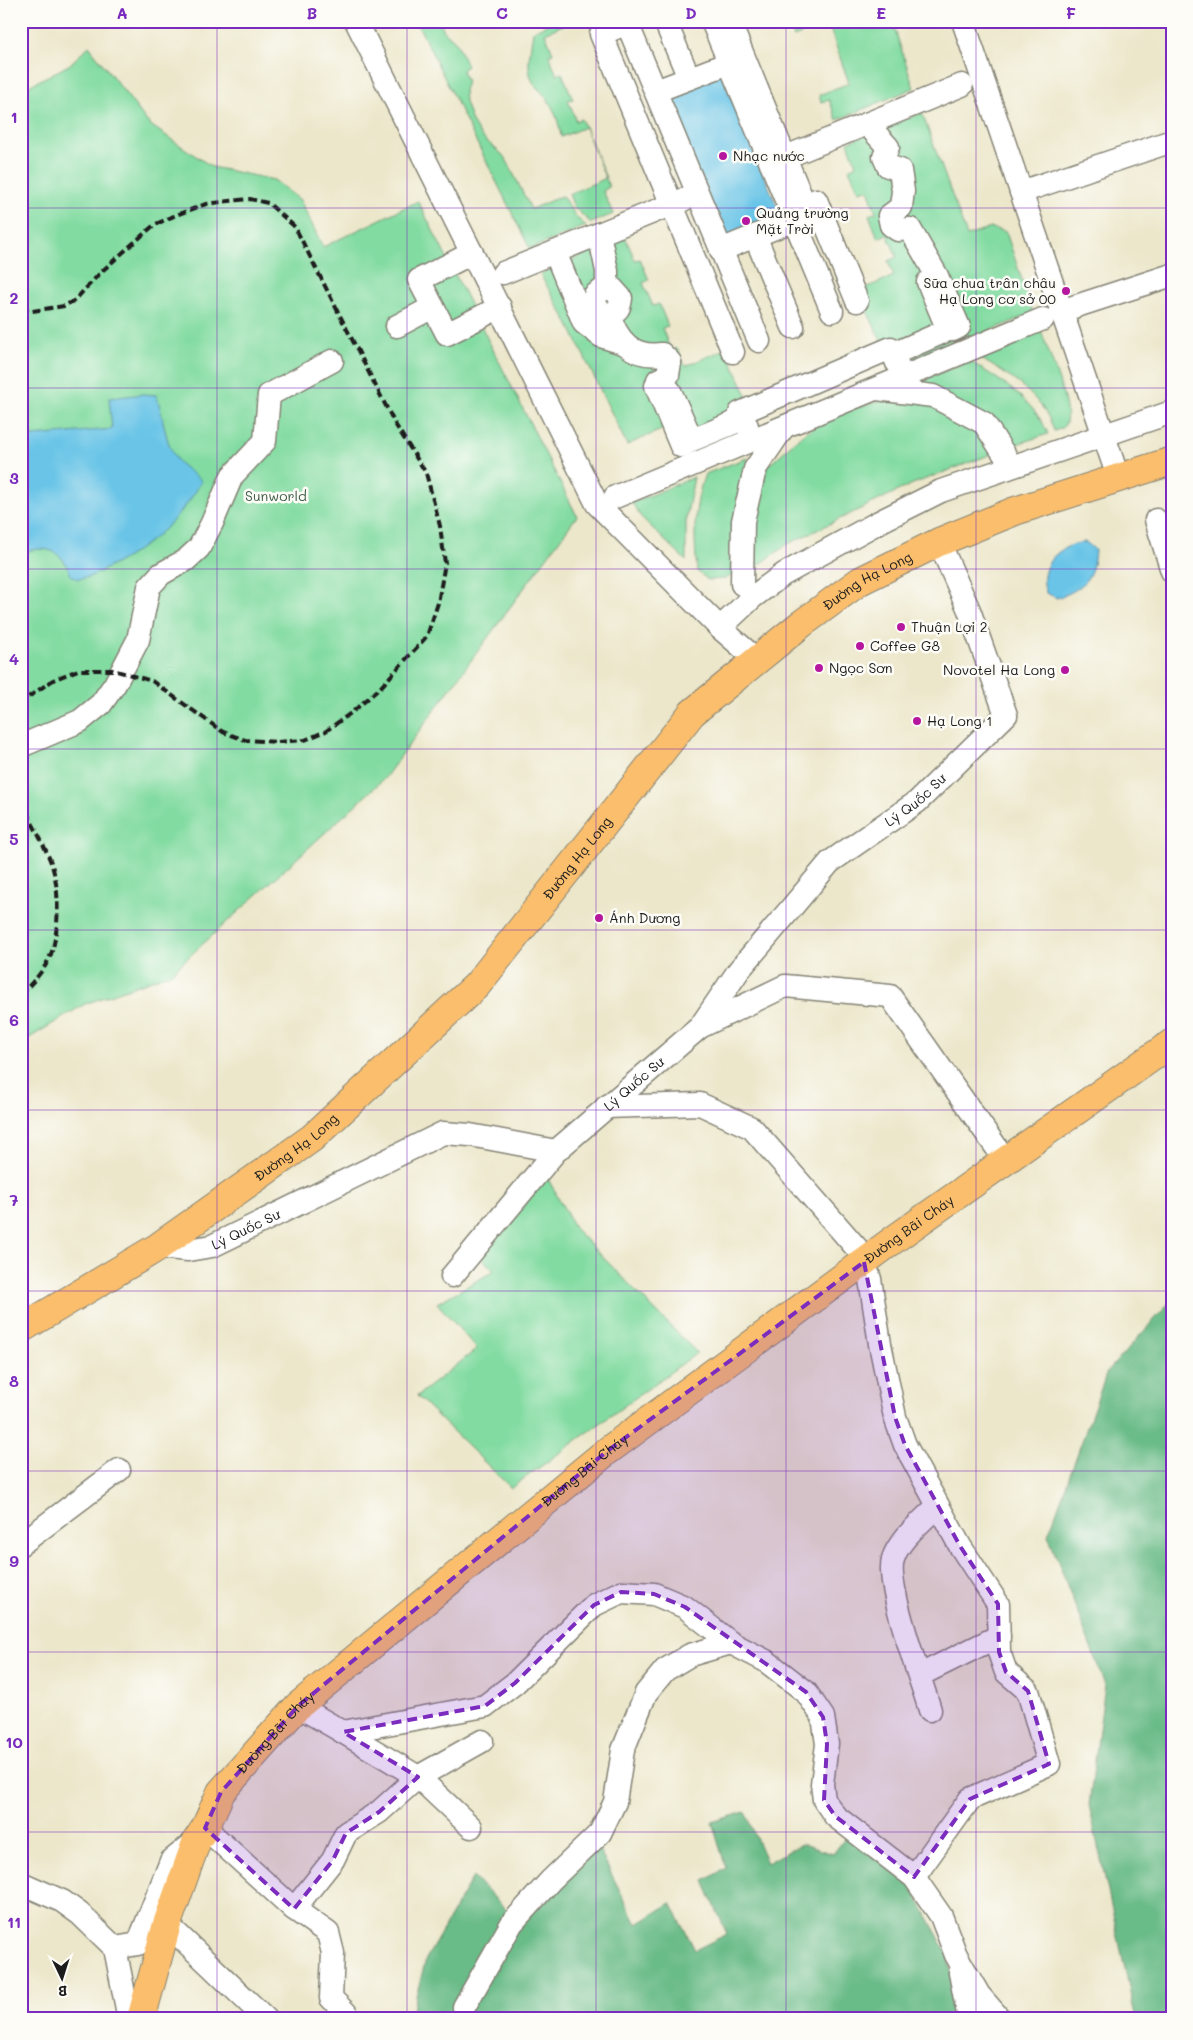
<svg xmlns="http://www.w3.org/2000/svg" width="1193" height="2040" viewBox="0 0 1193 2040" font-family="Mali,sans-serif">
<rect width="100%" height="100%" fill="#fdfcf7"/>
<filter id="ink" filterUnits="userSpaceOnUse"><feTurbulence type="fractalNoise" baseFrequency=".02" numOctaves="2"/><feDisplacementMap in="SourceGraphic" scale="10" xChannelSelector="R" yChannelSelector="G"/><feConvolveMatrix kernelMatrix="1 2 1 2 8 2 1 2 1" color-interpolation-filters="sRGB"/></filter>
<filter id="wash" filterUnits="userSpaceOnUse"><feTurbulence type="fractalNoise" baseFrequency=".0096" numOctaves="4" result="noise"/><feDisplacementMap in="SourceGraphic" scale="20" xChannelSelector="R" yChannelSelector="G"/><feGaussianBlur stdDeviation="1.12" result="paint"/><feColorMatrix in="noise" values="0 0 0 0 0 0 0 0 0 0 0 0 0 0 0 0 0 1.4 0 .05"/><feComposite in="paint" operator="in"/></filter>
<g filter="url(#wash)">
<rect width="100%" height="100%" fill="#ece7cb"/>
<g fill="#82dba1" stroke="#4f7c5e">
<path d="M416,21h24l4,10 13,12 10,23 -5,4 5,12 -3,8 1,12 7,20 9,14 24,21 26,52 31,-13 15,22 9,8 -56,23z"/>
<path d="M555,21h17l-27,12 8,20 -4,2 8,20 5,-2 11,26 -5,1 8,21 5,-2 4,8 24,60 -6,4 10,23 -22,9 -17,-16 -5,-13 37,-16 -21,-51 -24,10c-2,-15 -6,-27 -15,-40 -4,-5 -10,-9 -13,-15 -8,-15 -2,-34 0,-51z"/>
<path d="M795,21h97l22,67 -77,32 -8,-20 -8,2 -2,-7 30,-12 -21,-60 -34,14 -2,-5 6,-3z"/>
<path d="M89,46l60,78 63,43 62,13 26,20 23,47 95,-46 159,315 -193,263 -213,194 -86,31 -64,39v-953l48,-25z"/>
<path d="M922,113l45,123 24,-8 15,4 27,81 -120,50 -5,-10 35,-22 -56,23 -29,-63 36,-15 -6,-15 9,-4 -10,-23 -9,4 -9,-23 7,-3 -8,-23 -9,2 -10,-22 7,-4 -8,-23z"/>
<path d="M625,237l10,23 5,-1 9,21 -6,3 10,23 6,-2 9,22 -6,2 9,23 6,-3 8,18 41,-17 28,62 -62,25 -24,-9 -41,18 -59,-122 -28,-49z"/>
<path d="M1041,330c6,19 30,75 25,92 -2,6 -6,7 -12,9 -10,-35 -46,-56 -76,-74z"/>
<path d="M970,361c29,19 64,38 78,73l-34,11 -21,-23 -69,-38 1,-5z"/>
<path d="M888,399l33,1 40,15 39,36 -90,34 -122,59 -39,28 1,-50 18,-56 36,-33 40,-22z"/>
<path d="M747,458l2,6 -15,110 -9,5 -17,1 -11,-9c-3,-35 -4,-64 8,-97z"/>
<path d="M694,477l-8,42v42l-45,-44 -9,-14z"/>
<path d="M547,1177l28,52 122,124 -186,135 -94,-92 60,-47 -40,-46 57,-32 -14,-15z"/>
</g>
<g fill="#69bb87" stroke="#426c52">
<path d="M1172,1300v719h-36l-47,-214 16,-120 -57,-150 59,-163z"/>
<path d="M745,1812l22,51 35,-19 31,10 13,-17 64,47 37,69 13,66h-550l16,-60 47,-82 34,33 92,-60 38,74 34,-21 24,47 32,-16 -23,-53 22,-13 -14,-46z"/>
</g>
<g fill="#69c4e7" stroke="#427082">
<path d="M720,71l62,147 -57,23 -61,-146z"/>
<path d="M144,394l12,1c8,20 8,47 21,65 6,8 17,14 25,21 -29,49 -62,72 -113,96l-11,2 -7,-3c-8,-26 -25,-32 -50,-23v-113l13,-4 78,-7 -3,-31z"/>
<path d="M1086,542l9,8c-2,28 -11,39 -38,48l-11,-5c-10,-28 14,-49 40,-51z"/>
</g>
</g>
<g filter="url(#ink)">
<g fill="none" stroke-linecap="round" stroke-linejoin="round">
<defs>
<g id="minor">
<path d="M356,21l241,483 123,124 37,32"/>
<path d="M632,21l-31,13 132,318"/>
<path d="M665,21l24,57"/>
<path d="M712,21l120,290"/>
<path d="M729,21l83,202"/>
<path d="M963,21l155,456"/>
<path d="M627,23l132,318"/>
<path d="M656,91l73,-28"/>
<path d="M867,124l21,23 -4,10 4,9 12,4 3,21 -2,16 -12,9 2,9 7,5 12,-1 27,47 22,51 -6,3 -20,-50 -5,2 20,48 -55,24"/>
<path d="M771,163l191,-78"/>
<path d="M1021,192l151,-51"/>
<path d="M816,200l41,101"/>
<path d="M599,234l8,37v16l6,2 8,9c-1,10 -3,13 -12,16 8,26 23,44 53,40l8,8 -2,13 -10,5 -2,6 25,60 5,-2 -21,-51 5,-2 22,49 51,-21"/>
<path d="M755,236l38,91"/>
<path d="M721,250l73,-30"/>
<path d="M555,252l29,71 17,13 22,7"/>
<path d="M472,253l-53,27 28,54 53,-27"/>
<path d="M503,273l182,-74"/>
<path d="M607,287l-12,8 1,12 4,5 9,2"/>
<path d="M1061,311l111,-36"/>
<path d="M397,326l36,-19"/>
<path d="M877,389l56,7 51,27 22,34"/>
<path d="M747,426l-7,-13 130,-56 21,-9 6,15"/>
<path d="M615,497l428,-178"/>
<path d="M1156,520l16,51"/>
<path d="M742,584l1,-63 12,-52 28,-41"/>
<path d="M720,628l33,-31 31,-23 95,-52 62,-31 231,-79"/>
<path d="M21,746l59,-25 21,-17 14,-20 23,-44 11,-53 12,-13 25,-14 13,-12 13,-25 20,-47 33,-35 4,-46 63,-34"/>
<path d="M702,1026l83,-40 105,10 116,165"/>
<path d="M606,1107l94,-3 52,24 109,125 9,26 10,65 15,73 10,28 55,101 38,58 1,48 7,20 22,19 21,73 -79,35 -56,78"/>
<path id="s1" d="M158,1247l30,3 24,-4 231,-113 27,2 86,16 144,-124 39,-57 91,-108 87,-60 89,-87 -37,-105 -30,-68"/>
<path d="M452,1276l104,-125"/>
<path d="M21,1544l98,-74"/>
<path d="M920,1675l79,-39"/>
<path d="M298,1706l45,26 142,-26 30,-23 79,-78 27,-13 33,2 31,13 46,36 35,18 40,31 17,25 4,27 -5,40 2,16 11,16 79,61 27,39 15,39 23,40 21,24"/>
<path d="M930,1710c-9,-31 -45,-125 -37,-151 6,-20 30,-38 44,-53"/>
<path d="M343,1732l75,45 53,50"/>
<path d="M205,1828l89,81 34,24 5,20 -2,45 15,15 -3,6"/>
<path d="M21,1883l41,18 18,13 35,34 14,71"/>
<path d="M294,1909l39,-49 13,-27 33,-21 39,-35 64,-36"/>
<path d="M167,1924l99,95"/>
<path d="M115,1948l23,-4 33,-83 26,-21"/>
<path d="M960,1973l9,46"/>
<path d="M464,2007l48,-84 39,-43 49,-47 15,-31 8,-52 23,-57 19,-23 25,-15 41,-12"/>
</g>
<g id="major">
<path id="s2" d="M21,1329l137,-82 154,-109 165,-153 215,-272 108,-88 60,-44 79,-39 76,-31 157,-50"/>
<path id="s3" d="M141,2019l26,-95 30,-84 8,-12 16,-36 77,-86 308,-254 290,-214 276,-195"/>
</g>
</defs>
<use href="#minor" stroke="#848274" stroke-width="25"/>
<use href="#major" stroke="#848274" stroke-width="30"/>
<use href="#minor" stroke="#fff" stroke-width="22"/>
<use href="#major" stroke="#fabe6d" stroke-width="28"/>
<g stroke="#1c1c1c" stroke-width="4" stroke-dasharray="8 4" stroke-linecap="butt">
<path d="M21,308l11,3 32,-5 11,-6 27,-29 52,-46 22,-10 30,-11 23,-3 21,-2 18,4 27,24 100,197 31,49 14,53 5,37 -7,40 -11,33 -48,53 -28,24 -25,18 -21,9 -28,2 -32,-2 -22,-8 -71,-51 -39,-11h-35l-25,10 -32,22"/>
<path d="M21,802c10,19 21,38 29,58 10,24 10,69 1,94 -6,16 -18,28 -30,40"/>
</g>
</g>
</g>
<path fill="#7b2cbf" fill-opacity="0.2" stroke="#7b2cbf" stroke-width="4" stroke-dasharray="10 6" stroke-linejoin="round" d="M864,1262l31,155 10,28 55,101 38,58 1,48 7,20 22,19 21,73 -79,35 -56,78 -79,-61 -11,-16 3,-56 -4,-27 -17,-25 -121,-85 -31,-13 -33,-2 -27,13 -79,78 -30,23 -142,26 75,45 -39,35 -33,21 -13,27 -39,49 -89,-81 16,-36 77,-86 308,-254z"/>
<path fill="none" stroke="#7b2cbf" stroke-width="1" stroke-opacity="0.55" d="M217,21v1998M407,21v1998M596,21v1998M786,21v1998M976,21v1998M21,208h1151M21,388h1151M21,569h1151M21,749h1151M21,930h1151M21,1110h1151M21,1291h1151M21,1471h1151M21,1652h1151M21,1832h1151"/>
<g fill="#b5179e" stroke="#fdfcf7" stroke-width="2">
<circle cx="723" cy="156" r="5"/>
<circle cx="746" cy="221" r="5"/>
<circle cx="1066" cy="291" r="5"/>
<circle cx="901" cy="627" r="5"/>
<circle cx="860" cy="646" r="5"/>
<circle cx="819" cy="668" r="5"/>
<circle cx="1065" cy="670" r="5"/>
<circle cx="917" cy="721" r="5"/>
<circle cx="599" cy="918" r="5"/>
</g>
<g text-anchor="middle" stroke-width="5" stroke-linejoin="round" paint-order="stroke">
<g font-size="14" fill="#1c1c1c" stroke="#fdfcf7" text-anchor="start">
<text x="733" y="161">Nhạc nước</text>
<text x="756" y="218">Quảng trường<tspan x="756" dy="16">Mặt Trời</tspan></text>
<text x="1056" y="288" text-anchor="end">Sữa chua trân châu<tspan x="1056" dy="16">Hạ Long cơ sở 00</tspan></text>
<text x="911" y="632">Thuận Lợi 2</text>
<text x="870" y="651">Coffee G8</text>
<text x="829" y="673">Ngọc Sơn</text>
<text x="1055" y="675" text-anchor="end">Novotel Ha Long</text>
<text x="927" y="726">Hạ Long 1</text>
<text x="609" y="923">Ánh Dương</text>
</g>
<g font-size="14" fill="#405f4b" stroke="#fdfcf7">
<text x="276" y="501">Sunworld</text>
</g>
<g font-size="14" fill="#1c1c1c" stroke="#fdfcf7">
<text dy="5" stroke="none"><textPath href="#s2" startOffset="1140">Đường Hạ Long</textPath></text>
<text dy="5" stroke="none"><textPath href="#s1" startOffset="932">Lý Quốc Sư</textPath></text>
<text dy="5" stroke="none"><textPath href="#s2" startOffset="735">Đường Hạ Long</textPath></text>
<text dy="5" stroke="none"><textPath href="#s1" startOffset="529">Lý Quốc Sư</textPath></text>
<text dy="5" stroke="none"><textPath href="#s2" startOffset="330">Đường Hạ Long</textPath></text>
<text dy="5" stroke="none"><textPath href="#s1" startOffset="92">Lý Quốc Sư</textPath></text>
<text dy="5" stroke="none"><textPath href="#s3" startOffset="1132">Đường Bãi Cháy</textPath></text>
<text dy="5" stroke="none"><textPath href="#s3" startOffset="728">Đường Bãi Cháy</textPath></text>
<text dy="5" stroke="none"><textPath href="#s3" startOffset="322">Đường Bãi Cháy</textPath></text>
</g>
</g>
<rect width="1193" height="2040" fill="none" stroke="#fdfcf7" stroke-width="55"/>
<g transform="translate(62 1978) rotate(176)" stroke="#fdfcf7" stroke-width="4" paint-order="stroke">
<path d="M0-4L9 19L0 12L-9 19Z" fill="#1c1c1c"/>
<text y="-8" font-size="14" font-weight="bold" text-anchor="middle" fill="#1c1c1c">B</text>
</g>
<rect x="28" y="28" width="1138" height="1984" fill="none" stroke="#7b2cbf" stroke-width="2"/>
<g font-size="16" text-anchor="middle" font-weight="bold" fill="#7b2cbf">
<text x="122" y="19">A</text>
<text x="312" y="19">B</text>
<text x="502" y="19">C</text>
<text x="691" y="19">D</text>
<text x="881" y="19">E</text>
<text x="1071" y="19">F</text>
<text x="14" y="123">1</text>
<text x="14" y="304">2</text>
<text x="14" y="484">3</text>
<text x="14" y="665">4</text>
<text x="14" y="845">5</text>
<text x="14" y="1026">6</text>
<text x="14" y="1206">7</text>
<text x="14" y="1387">8</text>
<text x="14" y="1567">9</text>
<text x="14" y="1748">10</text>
<text x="14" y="1928">11</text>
</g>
</svg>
